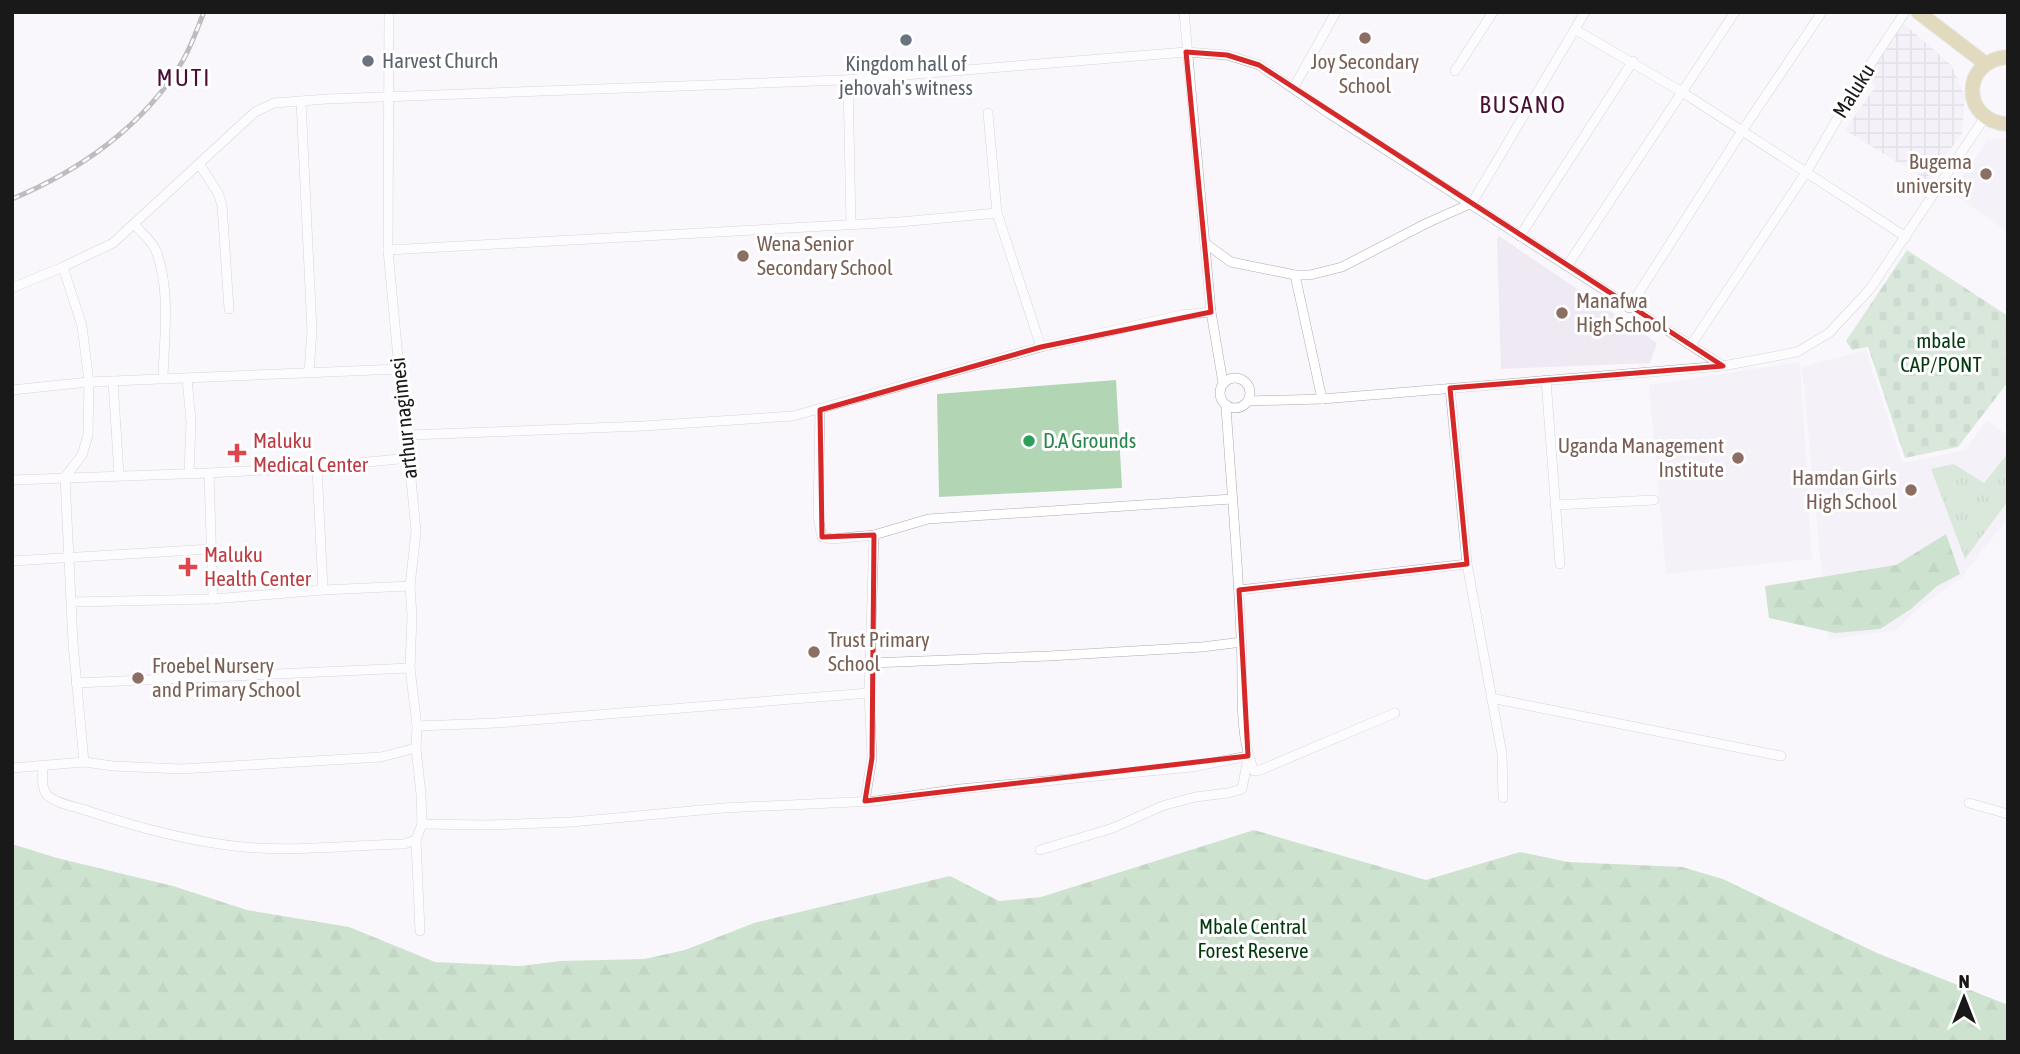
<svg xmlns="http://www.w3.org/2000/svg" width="2020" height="1054" viewBox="0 0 2020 1054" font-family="'Asap Condensed',sans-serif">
<defs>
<pattern id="industrial-grid" width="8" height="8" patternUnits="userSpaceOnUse" patternTransform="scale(1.75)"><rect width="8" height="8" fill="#efe9f4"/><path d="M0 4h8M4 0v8" fill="none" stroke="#ccc7d1"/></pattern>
<pattern id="grass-tufts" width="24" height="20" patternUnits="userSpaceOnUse" patternTransform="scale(1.75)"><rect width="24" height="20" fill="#b2d6b3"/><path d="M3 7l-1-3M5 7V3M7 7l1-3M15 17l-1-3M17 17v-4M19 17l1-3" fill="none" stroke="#98b799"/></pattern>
<pattern id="forest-firs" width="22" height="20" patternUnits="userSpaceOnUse" patternTransform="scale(1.75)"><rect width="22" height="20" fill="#99c99a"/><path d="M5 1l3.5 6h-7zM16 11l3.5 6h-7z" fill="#83ac84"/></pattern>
<pattern id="cemetery-stones" width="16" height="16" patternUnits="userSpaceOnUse" patternTransform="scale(1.75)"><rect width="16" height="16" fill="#b2d6b3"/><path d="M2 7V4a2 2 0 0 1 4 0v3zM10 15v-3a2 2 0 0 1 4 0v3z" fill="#98b799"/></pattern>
</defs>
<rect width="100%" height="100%" fill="#f9f7fb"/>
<g fill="#efe9f4">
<path d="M2007,138l1,2v92l-57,-40 37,-52z"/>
<path d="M1499,236l158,107 -7,20 -149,6 -4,-130z"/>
<path d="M1866,350l36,113 63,-13 22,-30 21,16v82l-47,60 -40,28 -26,25 -67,8 -26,-272z"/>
<path d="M1800,362l12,197 -146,15 -17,-189z"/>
</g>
<path fill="url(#industrial-grid)" d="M1903,23l48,42 14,31 -3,37 -34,48 -83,-51 31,-44 -11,-12z"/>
<path fill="url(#grass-tufts)" d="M2008,453v48l-43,58 -34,-90 23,-5 30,19z"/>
<g fill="url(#forest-firs)">
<path d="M1946,534l14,40 -23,12 -26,23 -31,20 -45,4 -66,-15 -4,-32 131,-21z"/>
<path d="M1254,830l172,50 94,-28 48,10 114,5 41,12 154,74 131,52v37h-1996v-198l45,14 116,28 74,24 102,17 86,35 85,4 41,-5 83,-2 41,-9 69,-27 196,-47 49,25 42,-4z"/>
</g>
<path fill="url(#cemetery-stones)" d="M1907,250l101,66v66l-50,65 -53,11 -37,-111 -16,3 -6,-9z"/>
<path fill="#b2d6b3" d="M1116,380l6,108 -183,9 -2,-103z"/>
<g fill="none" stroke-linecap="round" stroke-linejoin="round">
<defs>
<g id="minor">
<path d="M389,12l-1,238 11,119 11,66 -1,23 7,73 -6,55 2,30 -2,52 7,58 -1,22 5,46 1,30 -6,16 4,91"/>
<path d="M1184,12l27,300 12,71"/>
<path d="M1576,30l106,62 224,145"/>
<path d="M1455,71l38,-59"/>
<path d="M848,80l3,144"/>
<path d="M1294,87l42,-75"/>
<path d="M301,101l11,230 -3,40"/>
<path d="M988,113l9,100 44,134"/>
<path d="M200,165l18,28 4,12 7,104"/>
<path d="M135,225c7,8 17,16 21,26 15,39 8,87 7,128"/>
<path d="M1520,236l113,-175"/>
<path d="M1205,243l26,19 64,13h15l32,-8 85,-44 45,-20 113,-191"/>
<path d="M388,250l512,-28 97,-9"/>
<path d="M1567,266l168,-254"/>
<path d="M63,267l19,59 7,56 -1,53 -6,20 -17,22 8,166 11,119"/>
<path d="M1295,275l27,124"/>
<path d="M12,288l51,-21 50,-24 142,-131 19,-9 53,-4 516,-19 343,-28 41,3 32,10 71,49 393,252"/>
<path d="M1629,308l113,-177 80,-119"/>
<path d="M1691,345l116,-174 51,-88 47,-71"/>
<circle cx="1235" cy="393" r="15"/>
<path d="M187,378l4,44 -2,52"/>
<path d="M1546,380l14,184"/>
<path d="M113,381l6,94"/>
<path d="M1450,388l17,176 35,190 1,44"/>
<path d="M12,390l77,-8 310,-13"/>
<path d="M1248,401l74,-2 401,-33 74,-14 32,-19 41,-44 115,-172"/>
<path d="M1226,406c5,77 12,154 15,231 3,43 -4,93 13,134h4l137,-58"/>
<path d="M820,410l-2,107 4,20 10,2 42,-4 -5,158 3,65 -7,43"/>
<path d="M410,435l234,-9 149,-10 248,-69 140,-32 30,-3"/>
<path d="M317,467l6,123"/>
<path d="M209,473l4,126"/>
<path d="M12,480l197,-7 108,-6 92,-9"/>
<path d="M1555,505l99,-5"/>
<path d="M874,535l54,-16 304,-20"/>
<path d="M12,561l199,-12"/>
<path d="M1239,590l228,-26"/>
<path d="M72,602l141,-3 110,-9 87,-4"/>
<path d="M871,663l178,-7 153,-9 40,-5"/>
<path d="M76,683l334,-15"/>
<path d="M1491,698l290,58"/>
<path d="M417,726l79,-3 373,-30"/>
<path d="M43,765c0,8 -2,20 2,27 6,11 32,15 43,19 51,17 102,31 156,36 53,5 107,-2 160,-3l12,-4"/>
<path d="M12,768l72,-6 29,4 68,3 200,-12 35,-9"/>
<path d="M1969,803l39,11"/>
<path d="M422,824l65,1 85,-3 151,-14 152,-7 85,-12 232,-22 56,-11"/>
<path d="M1040,850l73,-22 49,-22 33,-9 33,-4 14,-4 6,-31"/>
</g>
<g id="primary">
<path d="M1918,12l68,52"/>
<path d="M2008,57c-48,3 -47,65 0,67"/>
</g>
</defs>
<use href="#minor" stroke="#adabaf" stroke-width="10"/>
<use href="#primary" stroke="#d6d6d6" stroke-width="16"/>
<use href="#minor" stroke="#fff" stroke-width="9"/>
<use href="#primary" stroke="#c6b576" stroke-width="14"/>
<defs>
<path id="rail" d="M12,199c67,-28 132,-73 170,-137 9,-15 15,-33 22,-50"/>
</defs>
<use href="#rail" stroke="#747375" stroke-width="5"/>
<use href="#rail" stroke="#fff" stroke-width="2.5" stroke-dasharray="8" stroke-linecap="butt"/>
</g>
<path d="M0 0H2020V1054H0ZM1186,52l41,3 32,10 464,301 -273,22 17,176 -228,26 9,166 -383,45 7,-43 2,-223 -52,2 -2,-127 221,-63 170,-35z" fill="#f9f7fb" fill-opacity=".55" fill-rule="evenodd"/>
<path fill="none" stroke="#d62828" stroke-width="5" stroke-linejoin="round" d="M1186,52l41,3 32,10 464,301 -273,22 17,176 -228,26 9,166 -383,45 7,-43 2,-223 -52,2 -2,-127 221,-63 170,-35z"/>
<g fill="#8d6e63" stroke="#fff" stroke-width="2.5">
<circle cx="1365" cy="38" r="7"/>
<circle cx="1986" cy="174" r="7"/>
<circle cx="743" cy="256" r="7"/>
<circle cx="1562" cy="313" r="7"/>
<circle cx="1738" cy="458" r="7"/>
<circle cx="1911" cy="490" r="7"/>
<circle cx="814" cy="652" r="7"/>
<circle cx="138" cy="678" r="7"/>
</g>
<g fill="#6b7280" stroke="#fff" stroke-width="2.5">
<circle cx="906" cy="40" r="7"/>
<circle cx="368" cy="61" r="7"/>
</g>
<circle fill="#2e9e5b" stroke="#fff" stroke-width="2.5" cx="1029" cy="441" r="7"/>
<g fill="#e0444e" stroke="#fff" stroke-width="2.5">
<path d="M233.5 442.5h7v7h7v7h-7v7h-7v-7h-7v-7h7z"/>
<path d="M184.5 556.5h7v7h7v7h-7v7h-7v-7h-7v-7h7z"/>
</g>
<g text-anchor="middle" stroke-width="6" stroke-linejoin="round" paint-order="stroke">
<g font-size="21" fill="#5b616d" stroke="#fff" text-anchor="start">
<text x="382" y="68">Harvest Church</text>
<text x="906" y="71" text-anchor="middle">Kingdom hall of<tspan x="906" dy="24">jehovah's witness</tspan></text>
</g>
<g font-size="21" fill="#785e54" stroke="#fff" text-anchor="start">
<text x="1365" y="69" text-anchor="middle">Joy Secondary<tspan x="1365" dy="24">School</tspan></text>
<text x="1972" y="169" text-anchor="end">Bugema<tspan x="1972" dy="24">university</tspan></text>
<text x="757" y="251">Wena Senior<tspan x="757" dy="24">Secondary School</tspan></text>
<text x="1576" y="308">Manafwa<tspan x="1576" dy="24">High School</tspan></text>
<text x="1724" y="453" text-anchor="end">Uganda Management<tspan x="1724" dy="24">Institute</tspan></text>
<text x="1897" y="485" text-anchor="end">Hamdan Girls<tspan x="1897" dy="24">High School</tspan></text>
<text x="828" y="647">Trust Primary<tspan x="828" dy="24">School</tspan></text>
<text x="152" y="673">Froebel Nursery<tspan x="152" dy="24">and Primary School</tspan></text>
</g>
<g font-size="21" fill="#19191a" stroke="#fff">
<text transform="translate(1854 91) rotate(-58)" y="7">Maluku</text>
<text transform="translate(404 418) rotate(-96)" y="7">arthur nagimesi</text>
</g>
<g font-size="21" fill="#03390d" stroke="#fff">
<text x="1941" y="348">mbale<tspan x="1941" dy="24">CAP/PONT</tspan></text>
<text x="1253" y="934">Mbale Central<tspan x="1253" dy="24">Forest Reserve</tspan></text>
</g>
<g font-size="21" fill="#be3a42" stroke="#fff" text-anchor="start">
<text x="253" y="448">Maluku<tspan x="253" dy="24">Medical Center</tspan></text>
<text x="204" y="562">Maluku<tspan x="204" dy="24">Health Center</tspan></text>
</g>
<g font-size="21" fill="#27864d" stroke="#fff" text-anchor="start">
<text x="1043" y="448">D.A Grounds</text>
</g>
<g font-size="24" letter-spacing="2" fill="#4a0e36" stroke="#fff">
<text x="184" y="86">MUTI</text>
<text x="1523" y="113">BUSANO</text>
</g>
</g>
<rect width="2020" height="1054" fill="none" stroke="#19191a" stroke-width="28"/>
<g transform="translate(1964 998)" stroke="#ffffff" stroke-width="5" paint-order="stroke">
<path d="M0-5L12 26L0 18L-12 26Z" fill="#19191a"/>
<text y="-10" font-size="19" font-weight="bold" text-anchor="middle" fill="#19191a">N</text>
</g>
</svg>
